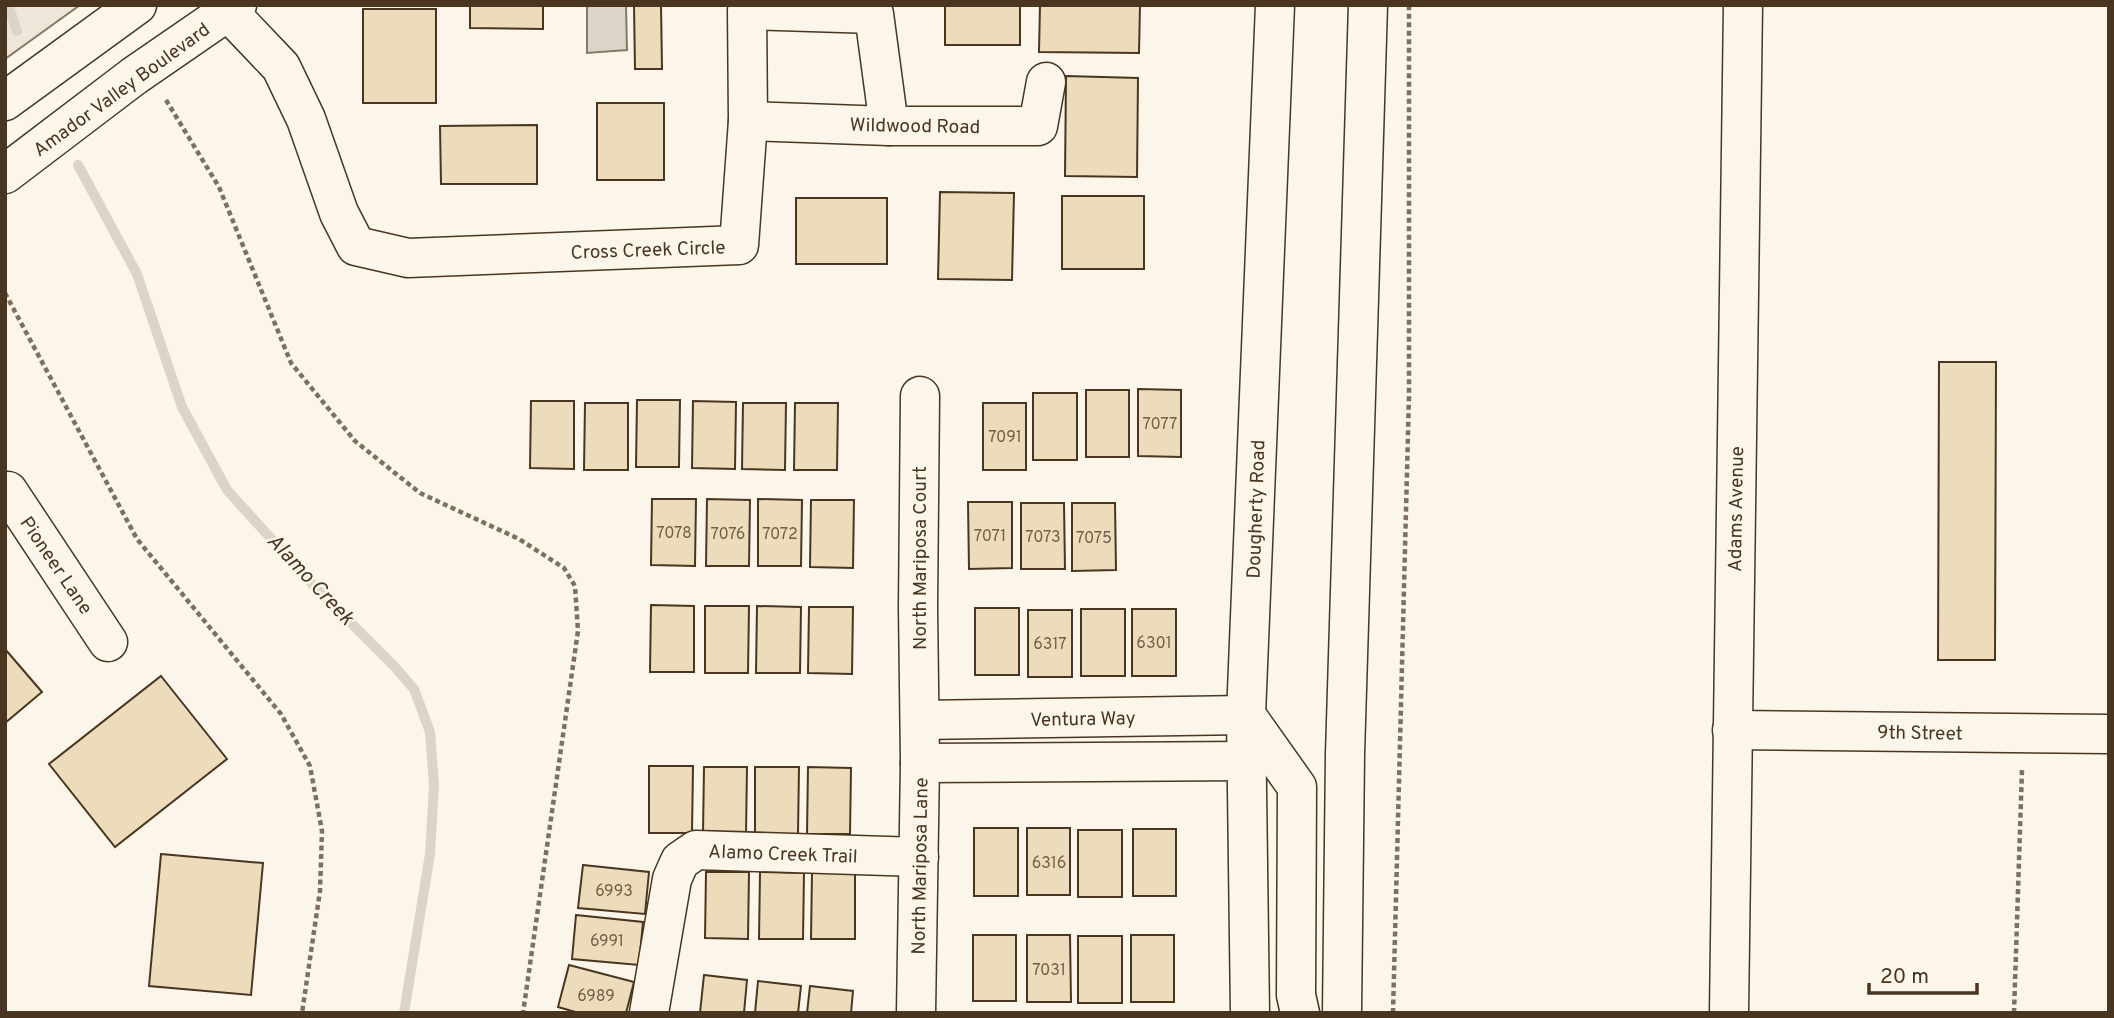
<svg xmlns="http://www.w3.org/2000/svg" width="2114" height="1018" viewBox="0 0 2114 1018" font-family="Overpass,sans-serif">
<rect width="100%" height="100%" fill="#fbf6e9"/>
<path fill="#ede6d9" stroke="#887966" stroke-width="2" d="M5,5h75l-75,54z"/>
<path fill="#dcd4c6" stroke="#887966" stroke-width="2" d="M590,5h36l1,45 -40,3v-46z"/>
<g fill="none" stroke-linecap="round" stroke-linejoin="round">
<g stroke="#dcd4c6" stroke-width="10">
<path d="M8,5l9,26"/>
<path d="M78,165l59,109 45,133 45,83 87,96 80,80 20,23 16,43 4,53 -4,69 -26,159"/>
</g>
</g>
<g fill="#ecdcbc" stroke="#4a3520" stroke-width="2">
<path d="M470,5h73v24l-73,-1z"/>
<path d="M634,5h27l1,64h-27z"/>
<rect x="945" y="5" width="75" height="40"/>
<path d="M1040,5h100l-1,48 -100,-1z"/>
<rect x="363" y="9" width="73" height="94"/>
<path d="M1066,76l72,2 -1,99 -72,-1z"/>
<rect x="597" y="103" width="67" height="77"/>
<path d="M537,125v59h-96l-1,-58z"/>
<path d="M940,192l74,1 -2,87 -74,-1z"/>
<rect x="1062" y="196" width="82" height="73"/>
<rect x="796" y="198" width="91" height="66"/>
<path d="M1939,362h57l-1,298h-57z"/>
<path d="M1138,389l43,1v67l-43,-1z"/>
<rect x="1086" y="390" width="43" height="67"/>
<rect x="1033" y="393" width="44" height="67"/>
<path d="M637,400h43l-1,67h-43z"/>
<path d="M531,401h43v68l-44,-1z"/>
<path d="M693,401l43,1 -1,67 -43,-1z"/>
<path d="M585,403h43v67h-44z"/>
<path d="M743,403h43l-1,67 -43,-1z"/>
<path d="M795,403h43l-1,67h-43z"/>
<rect x="983" y="403" width="43" height="67"/>
<path d="M652,499h44l-1,67 -44,-1z"/>
<path d="M707,499l43,1 -1,66h-43z"/>
<path d="M758,499l44,1 -1,66h-43z"/>
<path d="M811,500h43l-1,68 -43,-1z"/>
<path d="M968,502h44v66l-43,1z"/>
<path d="M1021,503h43l1,66h-44z"/>
<path d="M1072,503h43l1,67 -44,1z"/>
<path d="M651,605l43,1v66h-44z"/>
<path d="M705,606h44l-1,67h-43z"/>
<path d="M757,606l44,1 -1,66h-44z"/>
<path d="M809,607h44l-1,67 -44,-1z"/>
<rect x="975" y="608" width="44" height="67"/>
<rect x="1081" y="609" width="44" height="67"/>
<rect x="1132" y="609" width="44" height="67"/>
<rect x="1028" y="610" width="44" height="67"/>
<path d="M5,649l37,43 -37,31z"/>
<path d="M161,676l66,83 -112,88 -66,-83z"/>
<path d="M649,766h44l-1,67h-43z"/>
<path d="M704,767h43l-1,67 -43,-1z"/>
<path d="M755,767h44l-1,67h-43z"/>
<path d="M808,767l43,1 -1,66h-43z"/>
<rect x="974" y="828" width="44" height="68"/>
<rect x="1027" y="828" width="43" height="67"/>
<rect x="1133" y="829" width="43" height="67"/>
<rect x="1078" y="830" width="44" height="67"/>
<path d="M161,854l102,9 -12,132 -102,-9z"/>
<path d="M583,865l66,7 -4,42 -67,-6z"/>
<path d="M706,872h43l-1,67 -43,-1z"/>
<path d="M760,872l44,1 -1,66h-44z"/>
<path d="M812,872l43,1v66h-44z"/>
<path d="M576,915l67,7 -4,43 -67,-6z"/>
<rect x="973" y="935" width="43" height="66"/>
<path d="M1027,935h43l1,67h-44z"/>
<rect x="1131" y="935" width="43" height="67"/>
<rect x="1078" y="936" width="44" height="67"/>
<path d="M569,965l65,17 -8,31h-47l-21,-6z"/>
<path d="M704,975l43,5 -3,33h-44z"/>
<path d="M758,981l43,5 -3,27h-43z"/>
<path d="M810,986l43,5 -2,22h-44z"/>
</g>
<g fill="none" stroke-linecap="round" stroke-linejoin="round">
<defs>
<g id="minor">
<path d="M222,5l59,62 25,52 33,94 17,33 52,12 331,-13 9,-124 -1,-111 127,4 15,112"/>
<path d="M5,101l132,-96"/>
<path d="M748,121l141,5h149l8,-44"/>
<path d="M5,174l129,-98 103,-71"/>
<path d="M5,493l3,-2 100,151"/>
<path d="M920,720l326,-5"/>
<path d="M1732,730l377,4"/>
<path d="M920,763l326,-2"/>
<path d="M649,1013l23,-134 8,-18 16,-11 223,7"/>
<path d="M916,1013l4,-250 -2,-156 2,-211"/>
<path d="M1729,1013l14,-1008"/>
</g>
<g id="major">
<path d="M1246,715l51,72 -1,208 4,18"/>
<path d="M1250,1013l-4,-298 29,-710"/>
<path d="M1342,1013l3,-259 23,-749"/>
</g>
</defs>
<use href="#minor" stroke="#4a3520" stroke-width="41"/>
<use href="#major" stroke="#4a3520" stroke-width="41"/>
<g stroke="#7f6f5c" stroke-width="4.5" stroke-dasharray="5 3.5" stroke-linecap="butt">
<path d="M166,100l53,87 72,176 64,78 65,52 99,46 45,29 11,18 3,45 -55,382"/>
<path d="M5,293l132,246 144,175 29,52 12,65 -2,60 -18,122"/>
<path d="M1393,1013l16,-618v-390"/>
<path d="M2014,1013l8,-244"/>
</g>
<use href="#minor" stroke="#fbf6e9" stroke-width="38"/>
<use href="#major" stroke="#fbf6e9" stroke-width="38"/>
</g>
<g text-anchor="middle" stroke-width="5" stroke-linejoin="round" paint-order="stroke">
<g font-size="16" fill="#725f47">
<text x="1160" y="429">7077</text>
<text x="1005" y="442">7091</text>
<text x="674" y="538">7078</text>
<text x="728" y="539">7076</text>
<text x="780" y="539">7072</text>
<text x="990" y="541">7071</text>
<text x="1043" y="542">7073</text>
<text x="1094" y="543">7075</text>
<text x="1154" y="648">6301</text>
<text x="1050" y="649">6317</text>
<text x="1049" y="868">6316</text>
<text x="614" y="896">6993</text>
<text x="607" y="946">6991</text>
<text x="1049" y="975">7031</text>
<text x="596" y="1001">6989</text>
</g>
<g font-size="19" fill="#4a3520" stroke="#fbf6e9">
<text transform="translate(121 89) rotate(-36)" y="7">Amador Valley Boulevard</text>
<text transform="translate(915 125) rotate(1)" y="7">Wildwood Road</text>
<text transform="translate(648 249) rotate(-2)" y="7">Cross Creek Circle</text>
<text transform="translate(1255 509) rotate(-88)" y="7">Dougherty Road</text>
<text transform="translate(1735 509) rotate(-89)" y="7">Adams Avenue</text>
<text transform="translate(919 558) rotate(-90)" y="7">North Mariposa Court</text>
<text transform="translate(57 565) rotate(56)" y="7">Pioneer Lane</text>
<text transform="translate(1083 718) rotate(-1)" y="7">Ventura Way</text>
<text transform="translate(1920 732) rotate(1)" y="7">9th Street</text>
<text transform="translate(783 853) rotate(2)" y="7">Alamo Creek Trail</text>
<text transform="translate(919 866) rotate(-89)" y="7">North Mariposa Lane</text>
</g>
<g font-size="21" font-style="italic" fill="#4a3520" stroke="#fbf6e9">
<text transform="translate(311 579) rotate(47)" y="7">Alamo Creek</text>
</g>
</g>
<rect width="2114" height="1018" fill="none" stroke="#4a3520" stroke-width="14"/>
<path d="M1869 983v10h108v-10" fill="none" stroke="#4a3520" stroke-width="3.5"/>
<text x="1880" y="983" font-size="21" fill="#4a3520" stroke="#fbf6e9" stroke-width="5" paint-order="stroke">20 m</text>
</svg>
